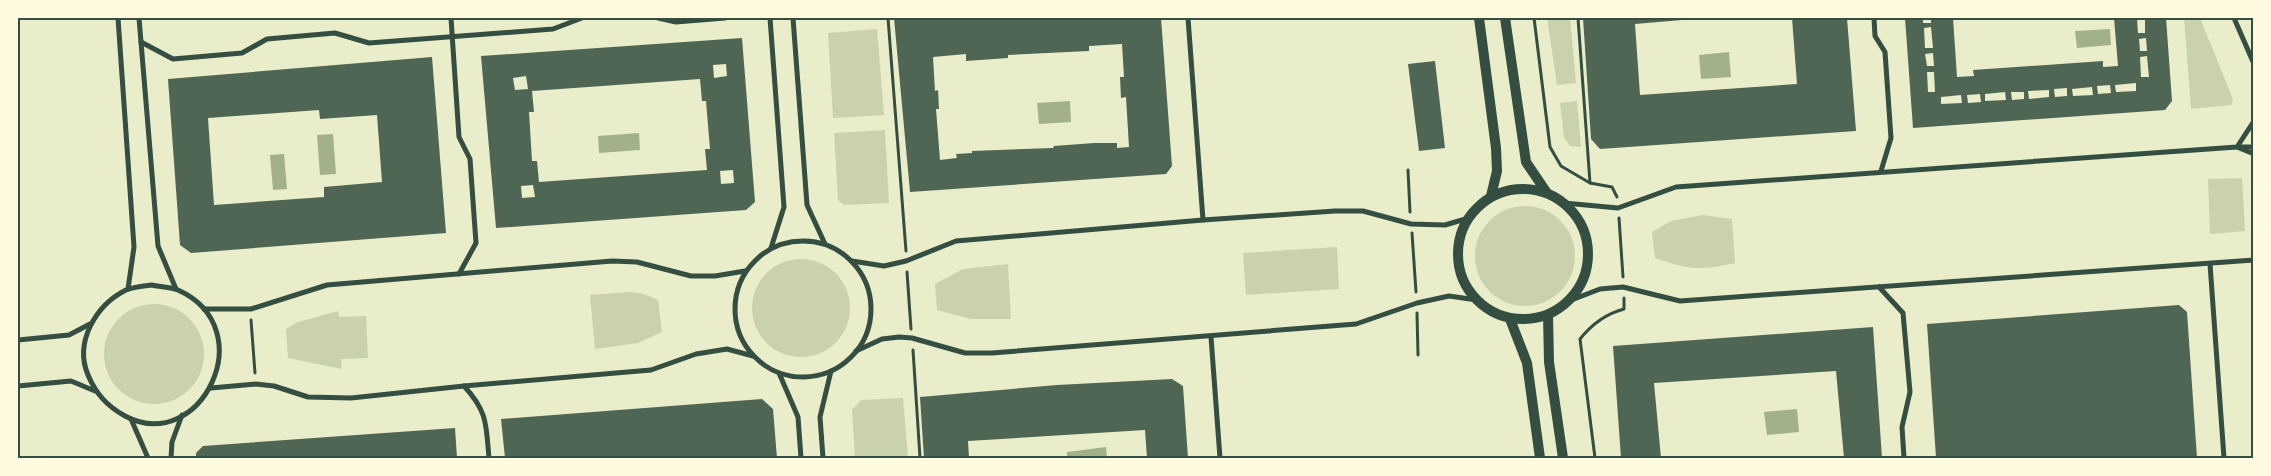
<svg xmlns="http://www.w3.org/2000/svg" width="2271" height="476" viewBox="0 0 2271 476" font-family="'Titillium Web',sans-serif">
<rect width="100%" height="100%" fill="#e9edc9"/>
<g fill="#cad2ad">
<path d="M1547,18h23l6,65 -19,2z"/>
<path d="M2184,18h16l33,81 -2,6 -40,4z"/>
<path d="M877,29l7,86 -51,3 -5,-85z"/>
<path d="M1577,101l4,46 -11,-1 -6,-8 -4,-35z"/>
<path d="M885,130l4,73 -45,2 -6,-5 -4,-67z"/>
<path d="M2242,178l3,53 -35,3 -2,-55z"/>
<circle cx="1525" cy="256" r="50"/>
<path d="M1703,215l29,4 3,44c-37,8 -44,7 -80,-5l-3,-26 19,-11z"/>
<path d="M1337,247l2,42 -93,6 -3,-42z"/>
<circle cx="801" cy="308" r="49"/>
<path d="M1008,264l3,55h-40l-34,-9 -2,-26 28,-15z"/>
<path d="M630,292l14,2 14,6 4,32 -24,11 -43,6 -5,-54z"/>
<circle cx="154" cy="354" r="50"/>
<path d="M338,311l1,6 27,-1 2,42 -27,1 1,10 -54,-11 -2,-29 12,-7z"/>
<path d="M903,398l5,60h-53l-3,-48 9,-10z"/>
</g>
<g fill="#a3b18a">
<path d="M2110,29l1,16 -34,3 -2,-17z"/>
<path d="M1729,52l2,25 -30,2 -2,-24z"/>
<path d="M1070,101l1,21 -32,2 -2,-21z"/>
<path d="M639,133l1,17 -41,3 -1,-17z"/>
<path d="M333,134l3,40 -16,1 -3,-40z"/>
<path d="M284,154l3,35 -14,1 -3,-35z"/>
<path d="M1797,409l2,23 -32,3 -3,-23z"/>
<path d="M1106,447l1,11h-40v-6z"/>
</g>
<g fill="#4f6655" fill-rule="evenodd">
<path d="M894,18h267l11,148 -6,8 -256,18zM1122,44l2,33h-4l1,21 5,-1 3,50 -12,1v-5h-23l-40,3 -1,2 -81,3v2l-16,1 1,4 -17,2 -4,-51h3l-1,-19 -3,1 -2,-34 33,-3v7l42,-3v-3l81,-4v-5z"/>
<path d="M1583,18h123l-71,6 5,71 157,-11 -5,-66h55l9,113 -256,18 -9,-10z"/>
<path d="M1905,18h18v5h8v-5h22l4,59 17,-1 -1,-6 130,-9v6l15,-1 -4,-48h23l1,15h7v-15h21l6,83 -7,9 -252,18zM1931,27l2,21h-8l-1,-20zM2146,38l1,13h-7l-1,-12zM1933,53l1,13h-7l-2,-12zM2147,56l2,21h-8l-1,-20zM1927,72h7l1,20h-7zM2136,83v8l-20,1 -1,-7zM2110,85l1,8 -13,1 -1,-8zM2092,87l1,8 -20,1 -1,-7zM2067,88v8l-12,1 -1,-8zM2049,90v7l-20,2 -1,-8zM2005,92l1,8 -21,1v-7zM2011,92h13v7l-12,1zM1980,94l1,8 -13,1 -1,-8zM1961,95l1,8 -21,1v-7z"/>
<path d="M742,38l13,164 -9,8 -250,18 -15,-172zM726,64l1,12 -13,2 -1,-13zM526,76l2,13 -13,1 -2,-12zM700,79l2,22h4l4,48h-5l2,21 -168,12 -2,-21h-5l-3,-49h5l-2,-21zM733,170l1,13 -13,1 -1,-13zM533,185l2,12 -13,1 -1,-12z"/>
<path d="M432,57l14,176 -255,20 -11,-8 -12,-166zM319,110l1,9 57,-4 5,67 -58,5v10l-110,8 -6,-87z"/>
<path d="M1435,61l10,87 -26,3 -11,-87z"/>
<path d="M2179,305l8,7 10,146h-261l-9,-134z"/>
<path d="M1873,327l9,131h-38l-8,-87 -182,12 7,75h-40l-8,-112z"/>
<path d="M1172,379l11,7 5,72h-41l-2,-28 -177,11 1,17h-45l-4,-61 137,-12z"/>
<path d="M762,399l11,10 4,49h-272l-4,-39z"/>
<path d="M455,428l2,30h-261v-5l7,-7z"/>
</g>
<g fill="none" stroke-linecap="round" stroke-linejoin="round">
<g stroke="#344e41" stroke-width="3">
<path d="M888,18l18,233"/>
<path d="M1534,18l16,129 11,19 29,17 22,4 5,10"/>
<path d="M1578,18l12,165"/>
<path d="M1408,170l2,42"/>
<path d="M1619,218l4,59"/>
<path d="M1412,233l4,59"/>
<path d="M907,272l4,57"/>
<path d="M1417,313l1,42"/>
<path d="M251,320l4,53"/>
<path d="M913,350l7,108"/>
<path d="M1595,458l-15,-119c12,-15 25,-25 44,-30v-11"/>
</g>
<g stroke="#344e41" stroke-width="5">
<path d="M118,18l16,229 -6,42"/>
<path d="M139,18l19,228 18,43"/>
<path d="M451,18l8,119 11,22 6,84 -17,31"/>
<path d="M658,18l18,4 49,-4"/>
<path d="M770,18l14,189 -13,41"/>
<path d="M793,18l14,187 18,39"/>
<path d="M1188,18l15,202"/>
<path d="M1874,18l1,18 10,16 6,86 -10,33"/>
<path d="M2234,18l20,46"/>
<path d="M141,42l32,17 69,-6 25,-14 68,-6 34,10 184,-14 29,-11"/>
<path d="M2237,147l17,7"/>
<path d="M2240,147h14"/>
<path d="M1564,203l54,5 58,-21 561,-40 17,-26"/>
<circle cx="803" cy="309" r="68"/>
<path d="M852,261l32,5 22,-5 50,-20 247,-21 132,-9h28l48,13 34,1 24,-7"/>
<path d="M2210,264l14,194"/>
<path d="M152,285c8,2 18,2 26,5 86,39 22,166 -53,126 -18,-10 -29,-22 -37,-41 -14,-33 8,-70 38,-85 8,-3 18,-4 26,-5z"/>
<path d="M1879,287l24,26 7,79 -8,35 2,31"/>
<path d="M1569,301l31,-12 23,-2 57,14 574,-41"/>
<path d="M204,309h47l76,-24 285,-24 25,1 54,14h24l30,-5"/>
<path d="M1211,337l9,121"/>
<path d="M18,340l51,-5 21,-11"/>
<path d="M856,351l26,-12 17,-2 13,1 53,15h27l364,-29 61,-21 32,-7 28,4"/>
<path d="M779,373l19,44 3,41"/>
<path d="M18,386l53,-5 24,10"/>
<path d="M464,386c24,26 22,39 25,72"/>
<path d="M211,388l45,-4 18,2 34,11 43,1 113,-12 187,-16 45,-16 31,-5 26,7"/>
<path d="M131,419l17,39"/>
<path d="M171,458l1,-16 10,-27"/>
<path d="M823,458l-3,-41 11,-46"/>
</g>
<g stroke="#344e41" stroke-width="10">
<path d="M1479,18l17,130 1,23 -6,25"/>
<path d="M1505,18l21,144 21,31"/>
<circle cx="1523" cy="254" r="65"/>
<path d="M1548,315l1,47 14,96"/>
<path d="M1510,319l17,44 13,95"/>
</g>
</g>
<rect width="2271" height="476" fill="none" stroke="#fefae0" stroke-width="38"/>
<rect x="19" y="19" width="2233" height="438" fill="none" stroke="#344e41" stroke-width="2"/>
</svg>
